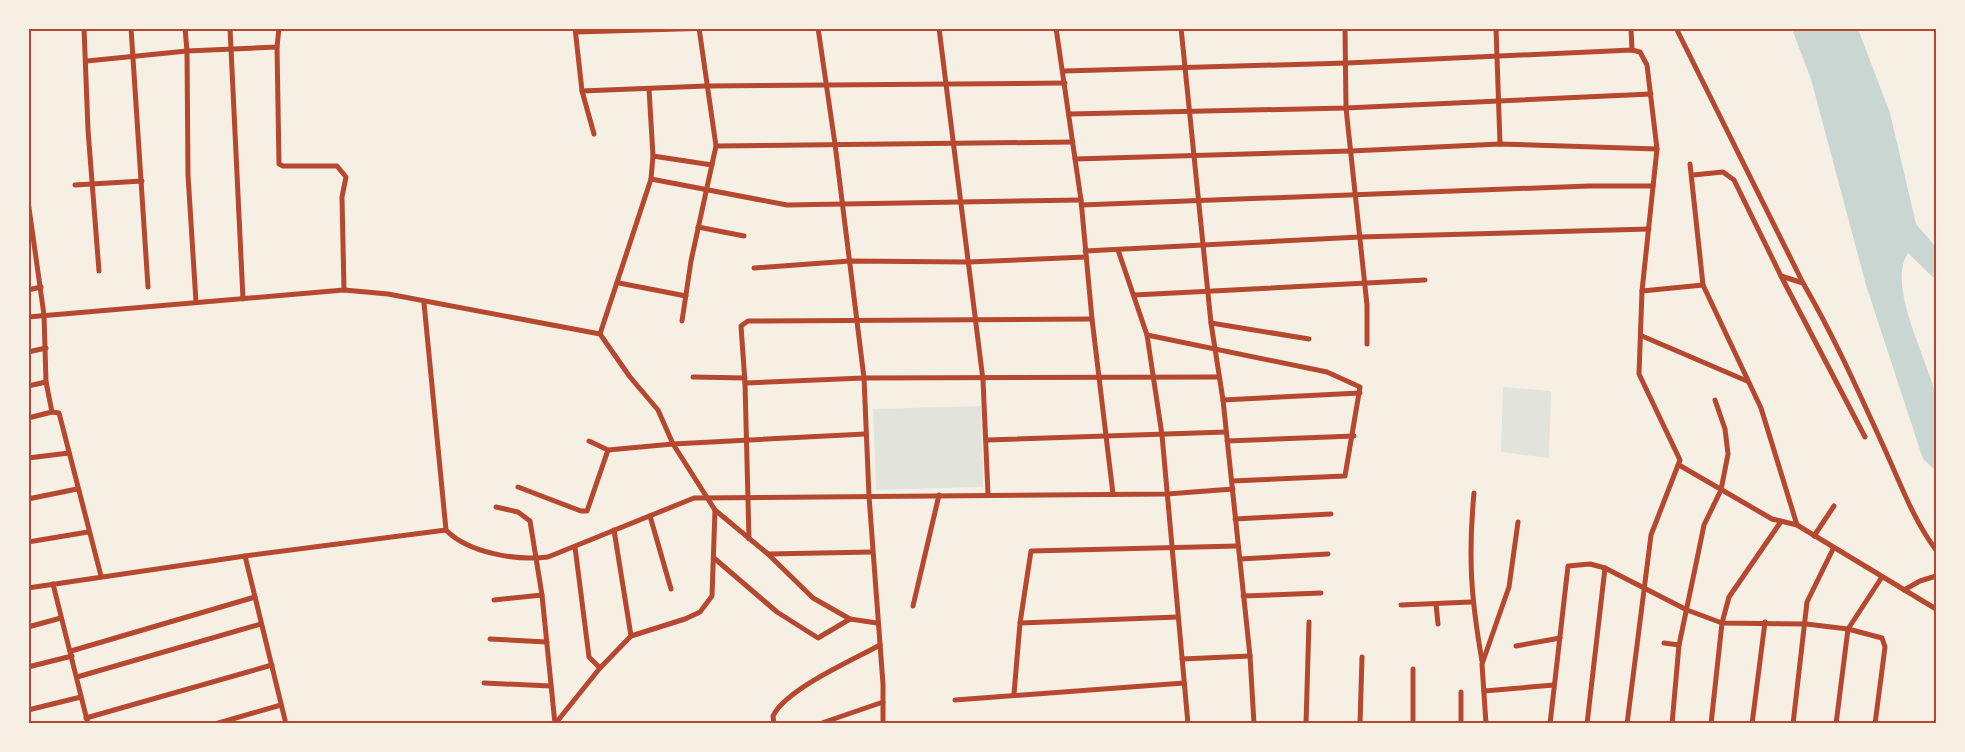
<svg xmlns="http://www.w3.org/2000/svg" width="1965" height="752" viewBox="0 0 1965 752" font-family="Raleway,sans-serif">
<rect width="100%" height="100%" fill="#f6efe4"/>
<g fill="#e2e4dc">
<path d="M1503,387l48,4 -2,67 -48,-6z"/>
<path d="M981,406l2,81 -107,3 -3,-81z"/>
</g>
<path fill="#c9d6d2" d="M1792,29h66l32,84 26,111 20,23v33l-28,-27c-22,33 20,107 28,144 5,20 1,53 0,74l-13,-12 -57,-174 -55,-206z"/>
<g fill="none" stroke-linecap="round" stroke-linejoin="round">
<g stroke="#b5482f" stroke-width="5">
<path d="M84,28l4,102 11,141"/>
<path d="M131,28l17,259"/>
<path d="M230,28l13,271"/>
<path d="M575,28l7,63 12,43"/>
<path d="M818,28l17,116 29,234 5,118 14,188v40"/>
<path d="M939,28l44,352 5,114"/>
<path d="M1056,28l25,172 11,119 21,175"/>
<path d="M1181,28l30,295 12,77 27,256 4,68"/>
<path d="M1345,28l1,80 21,197v39"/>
<path d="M1496,28l4,116"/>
<path d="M1631,28l1,22"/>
<path d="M1676,28l127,255"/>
<path d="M576,32l137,-4"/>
<path d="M277,47l2,117 4,2h54l9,11 -4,20 2,93"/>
<path d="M87,61l100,-10 -2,-23"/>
<path d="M1064,71l283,-8 285,-13 8,2 7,13 10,84 -15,142 -3,83 41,86 -29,75 -24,189"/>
<path d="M582,91l124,-5 359,-3"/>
<path d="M1070,114l276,-6 305,-14"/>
<path d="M716,146l357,-4"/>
<path d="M653,156l59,9"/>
<path d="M1075,159l276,-8 149,-7 157,5"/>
<path d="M1690,164l13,121 58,123 36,117"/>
<path d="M1693,175l30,-3 11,8 47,96 84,161"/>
<path d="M651,179l136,26 294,-5"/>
<path d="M75,185l67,-4"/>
<path d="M28,201l16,114 2,67 6,30"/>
<path d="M1081,205l508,-19h64"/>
<path d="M698,227l46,9"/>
<path d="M1118,250l29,85 15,100 26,289"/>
<path d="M1085,251l275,-14 289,-8"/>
<path d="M754,268l96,-7 118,1 118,-5"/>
<path d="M1781,276l22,7c32,55 57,112 83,169 15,33 28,69 50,98"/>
<path d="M619,283l67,13"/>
<path d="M28,290l13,-3"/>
<path d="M1642,291l61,-6"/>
<path d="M1134,295l291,-15"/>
<path d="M196,302l-8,-127 -1,-124 90,-4 2,-19"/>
<path d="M424,303l22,227c22,23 71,31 102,27l146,-59 473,-4 66,-5"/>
<path d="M28,317l316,-27 44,4 212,40 30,43 28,33 15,34 42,66 -3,86 -12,16 -15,7 -54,17 -31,32 -45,56"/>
<path d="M1092,319l-344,2 -7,5 4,57 119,-5 355,-1"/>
<path d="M682,321l9,-60 25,-115 -17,-118"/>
<path d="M1211,323l98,16"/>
<path d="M600,334l51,-155 2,-23 -4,-67"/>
<path d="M1147,335l180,37 33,15 -15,89 -113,5"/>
<path d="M1642,336l105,45"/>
<path d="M28,352l18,-4"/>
<path d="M693,377l52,1"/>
<path d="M745,383l4,156"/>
<path d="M28,386l18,-4"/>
<path d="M1223,400l137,-7"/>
<path d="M28,418l24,-6 7,1 42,163"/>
<path d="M987,440l239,-8"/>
<path d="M589,441l19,9 65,-6 192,-10"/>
<path d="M1227,441l127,-5"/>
<path d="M28,458l41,-5"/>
<path d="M1679,465l93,54 25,6 139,84"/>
<path d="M518,487l63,24h6l21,-61"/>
<path d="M1474,493c-6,64 -3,105 8,168"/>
<path d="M28,499l49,-10"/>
<path d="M496,507l22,5 12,9 12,74 13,129"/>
<path d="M715,510l53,44 45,44 37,21"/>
<path d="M650,516l21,73"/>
<path d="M1235,519l96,-5"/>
<path d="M614,530l17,106"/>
<path d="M1814,536l20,-30"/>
<path d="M28,542l60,-10"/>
<path d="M575,547l14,110 11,11"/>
<path d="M768,554l104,-2"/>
<path d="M245,556l41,168"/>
<path d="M714,558l63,54 41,26 32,-19 27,4"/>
<path d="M1240,559l88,-5"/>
<path d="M53,584l35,140"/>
<path d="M28,588l217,-32 201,-26"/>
<path d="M1904,590l16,-9 16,-5"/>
<path d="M1243,596l78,-3"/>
<path d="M494,600l48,-5"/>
<path d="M1436,604l2,20"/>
<path d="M1401,605l70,-3"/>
<path d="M913,606l26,-111"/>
<path d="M1020,623l158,-6"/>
<path d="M28,627l33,-9"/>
<path d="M490,639l57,3"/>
<path d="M1664,643l15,2"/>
<path d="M1516,646l44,-8"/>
<path d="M71,651l184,-54"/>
<path d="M1182,659l68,-3"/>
<path d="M28,667l44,-11"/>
<path d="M77,677l184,-53"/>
<path d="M484,683l67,3"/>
<path d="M1484,691l70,-6"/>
<path d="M1461,692v32"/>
<path d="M1014,694l6,-71 11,-72 207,-5"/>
<path d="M955,700l229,-17"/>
<path d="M28,710l53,-13"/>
<path d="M86,718l186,-53"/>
<path d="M215,724l66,-19"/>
<path d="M774,724l-1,-8c13,-27 80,-56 107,-71"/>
<path d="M819,724l64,-22"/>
<path d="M1306,724l3,-102"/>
<path d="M1360,724l2,-67"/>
<path d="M1413,724v-55"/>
<path d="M1486,724l-4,-60 27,-77 9,-65"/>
<path d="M1550,724l18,-158 22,-2 15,4 82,42 35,13 84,1 42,5 34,9 3,9 -10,77"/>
<path d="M1587,724l18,-156"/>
<path d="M1672,724l7,-79 17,-81 8,-39 17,-35 7,-36 -3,-25 -10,-29"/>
<path d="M1711,724l11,-101 7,-26 51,-74"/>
<path d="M1752,724l13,-102"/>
<path d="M1793,724l14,-122 26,-53"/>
<path d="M1836,724l12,-95 34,-52"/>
</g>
</g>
<rect width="1965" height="752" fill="none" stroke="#f6efe4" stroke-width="60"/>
<rect x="30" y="30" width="1905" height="692" fill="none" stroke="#b5482f" stroke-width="2"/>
</svg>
